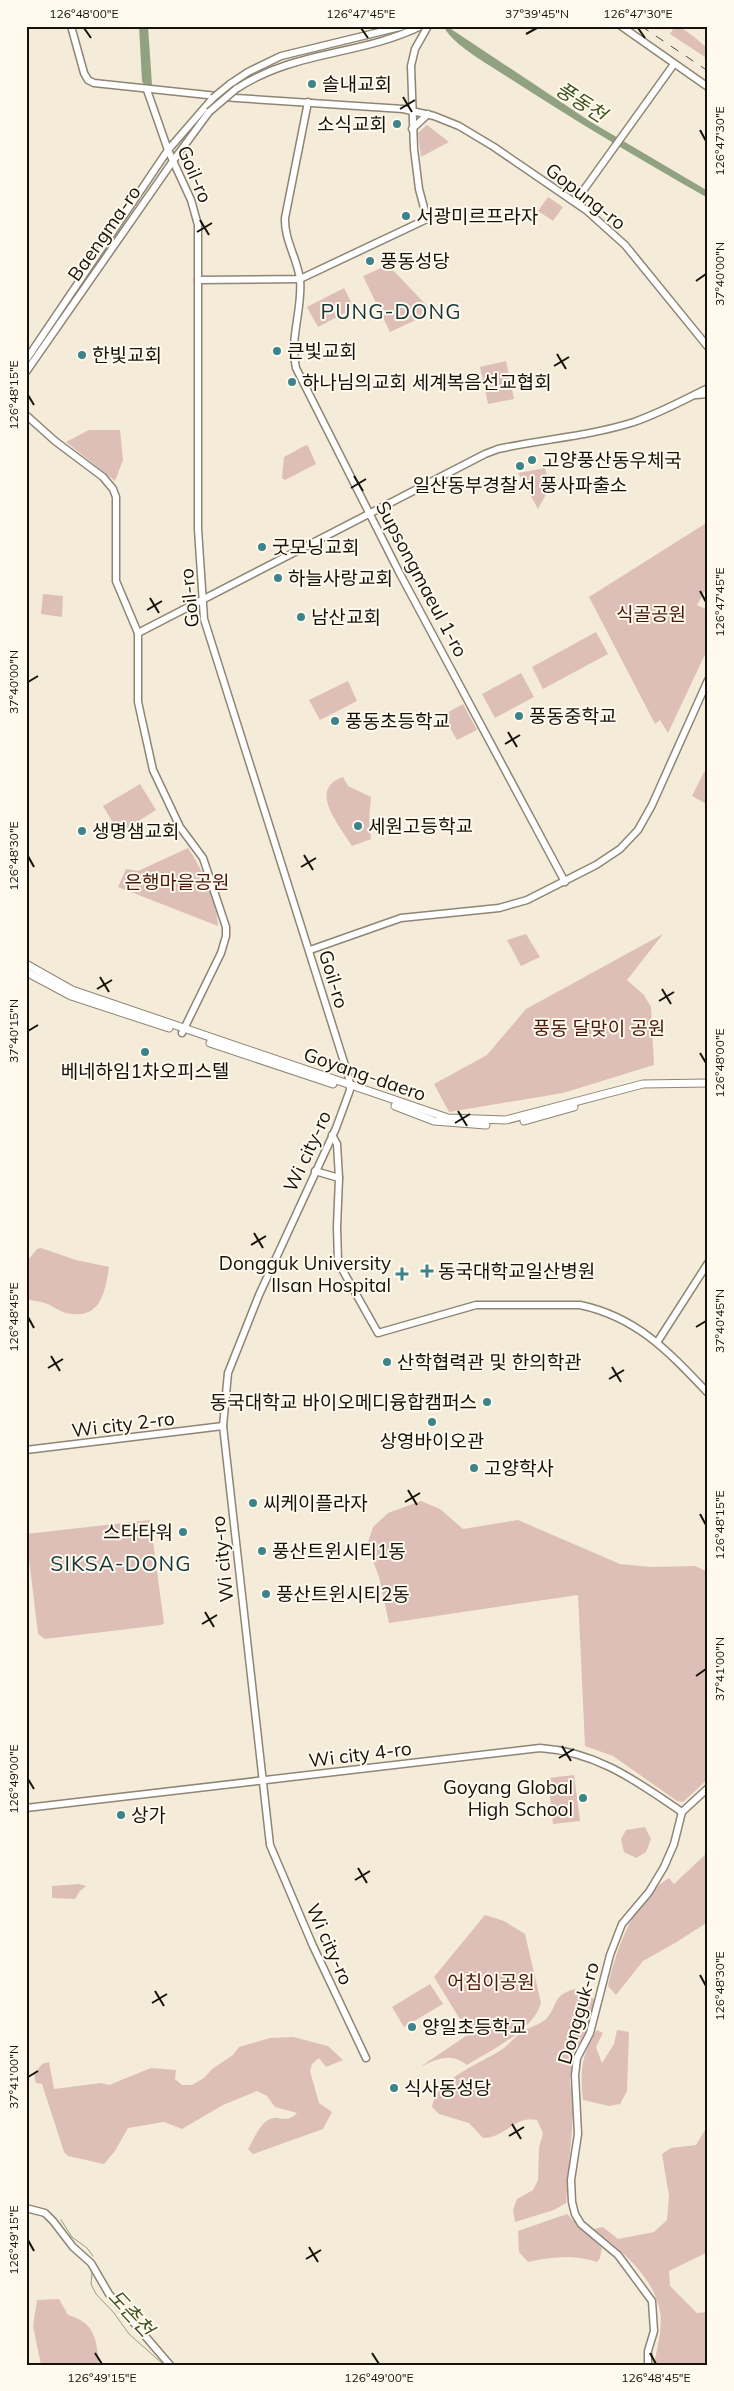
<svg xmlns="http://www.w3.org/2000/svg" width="734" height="2391" viewBox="0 0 734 2391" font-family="Mulish,'Noto Sans KR',sans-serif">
<rect width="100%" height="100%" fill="#f5ebd9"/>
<g fill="#debfb7">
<path d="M675,26c13,3 21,14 33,22v11l-38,-25z"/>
<path d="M427,125l22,17 -28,15 -3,-24z"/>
<path d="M548,197l15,10 -10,14 -15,-10z"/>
<path d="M388,265l45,47 -43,20 -27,-56z"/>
<path d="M344,288l10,20 -36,19 -11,-20z"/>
<path d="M506,361l8,38 -26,5 -8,-37z"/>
<path d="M89,430h31l3,30 -8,21 -49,-39z"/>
<path d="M306,445l2,1 8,18 -31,16 -3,-2 2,-21z"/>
<path d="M545,468l5,19 -12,22 -20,-36z"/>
<path d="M708,522v64l-11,19 11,5v38l-40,85 -8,-13 -5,4 -66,-127z"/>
<path d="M43,594l20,2 -1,21 -21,-3z"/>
<path d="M596,632l12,22 -65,35 -11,-22z"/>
<path d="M521,673l13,24 -39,21 -13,-24z"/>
<path d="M348,681l9,20 -37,19 -11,-20z"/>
<path d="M463,704l14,26 -20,10 -14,-25z"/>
<path d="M704,772l4,1v32l-16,-9z"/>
<path d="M343,777l5,9 23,11 -2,24 2,18 -19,7c-12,-20 -45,-57 -9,-69z"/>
<path d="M140,784l16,26 -37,23 -16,-27z"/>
<path d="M188,848c14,21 29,52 30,78l-100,-39 8,-18 12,2z"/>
<path d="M526,934l14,23 -19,9 -14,-26z"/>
<path d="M663,934l-36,46 17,15 7,12 3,58 -91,28 -114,19 -15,-28 53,-29 39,-46z"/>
<path d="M41,1248l35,12 33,7c-4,25 -8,54 -43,46 -7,-2 -13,-7 -21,-10 -6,-2 -12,-2 -19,-4v-40l2,1 9,-11z"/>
<path d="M421,1501l19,8 23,20 55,-9 102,44 31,3 44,-1 13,6v207l-25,23 -6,-1 -64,-45 -28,-10 -7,-151 -189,28 -10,-46 -12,-32 6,-18 15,-14z"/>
<path d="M150,1520l14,103 -3,2 -116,14 -7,-5 -12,-100z"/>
<path d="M574,1775l6,46 -27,3 -5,-46z"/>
<path d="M645,1827l6,12 -5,13 -10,6 -12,-6 -3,-13 5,-9z"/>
<path d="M708,1852v70l-33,21 -32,18 -27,34 -8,-9c8,-37 26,-87 61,-108l5,6z"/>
<path d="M79,1884l7,2 -6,5 -5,8 -23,-1v-12z"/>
<path d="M485,1915l19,6 21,13 16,69c-7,27 -51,48 -74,62 -16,-13 -30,-6 -47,2l49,-33 -35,-57z"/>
<path d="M430,1984l13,20 -39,23 -12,-20z"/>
<path d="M575,1989l21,11 -7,27 -16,26 -3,30 4,21 -8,99 -12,7 -39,12 -2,-12 4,-11 16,-9 5,-10 1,-32 4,-15 -6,-13c-22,-5 -32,18 -54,18l-14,-15 -30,-9 -7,-7c4,-29 51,-44 72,-59 7,-6 13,-13 20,-18 7,-3 14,-5 21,-10 14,-14 6,-25 30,-31z"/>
<path d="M597,2030l6,3 -7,14 6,16 12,-19 3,-14 12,2 -2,59 -7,13 -11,2 -26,-6c-3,-29 -2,-45 14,-70z"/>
<path d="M293,2037l35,9 15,14 -17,7 -7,-9 -7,6 -2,7 9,32 13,9 -9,17 -70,25 -5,-5c5,-8 11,-24 20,-29 12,-6 17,5 29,-7l-22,-6 -8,-11 -10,-5 -34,14 -41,24 -18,-7 -36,6 -13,23 -11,13 -36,-8 -4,-4 -22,-68 -6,-1 -2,-9 8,-10 7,-2 5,27 47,-6 8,2 42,-17 25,2 -1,9 7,6h10l12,-7 8,-9 21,-14 6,-8 31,-9z"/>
<path d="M708,2125v127l-39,19 1,15 27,27 11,-1v53h-54c3,-18 10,-40 5,-58 -8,-33 -40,-58 -65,-78l9,-2 15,12 36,-7 13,-12 2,-24 -7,-42 9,-6 25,-3z"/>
<path d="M567,2214l35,34 -2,10 -3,4c-23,-8 -46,-5 -69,0l-9,-10 -1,-21z"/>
<path d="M59,2299l9,16c27,7 29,26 31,50h-58l-8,-39 4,-26z"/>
</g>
<g fill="#90a280">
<path d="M139,26h9l4,59h-8l-2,-4z"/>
<path d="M444,27l7,2 140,93 117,69v7c-69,-39 -136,-79 -202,-122 -18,-12 -53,-31 -62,-49z"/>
</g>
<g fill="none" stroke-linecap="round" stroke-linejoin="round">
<g stroke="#90a280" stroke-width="1">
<path d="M61,2220l11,17 15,11 6,8"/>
<path d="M92,2273l-1,11 5,10 18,19 15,21 35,31"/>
</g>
<defs>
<g id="secondary">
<path d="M71,26l13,47 4,7 6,3 142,15 167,11 31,7 25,10 35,21 92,63 39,35 83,102"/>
<path d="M621,26l87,61"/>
<path d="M230,84l18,-12 33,-16 123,-30"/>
<path d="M236,89c59,-39 124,-33 185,-63"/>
<path d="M147,90l21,60 23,50 7,25v304l6,90 145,459 1,12 -14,38 -77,167 -31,78 -5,53 47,419 43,101 53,112"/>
<path d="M308,102l-23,116c-1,21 12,40 15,61 3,30 -11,59 -4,89l103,204 166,310"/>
<path d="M412,129l16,-15"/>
<path d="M575,202l99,-138"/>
<path d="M198,280l102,-1 127,-60 -8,-30 -5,-40 -3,-83 4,-17 13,-23"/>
<path d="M26,360l142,-210 45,-52"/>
<path d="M26,372l147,-211 36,-49"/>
<path d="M696,395l12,-1"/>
<path d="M26,415l29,26 48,36 10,12 3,8v84l22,52v69l15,68 27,57 23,31 23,69v9l-5,17 -39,80"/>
<path d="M138,633l347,-179 13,-5c46,-10 92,-13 136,-27 26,-9 50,-22 74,-34"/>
<path d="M310,950l91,-32 98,-10 28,-8 69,-35 24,-16 18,-19 14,-25 56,-125"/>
<path d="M332,1135l5,9 2,34"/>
<path d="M315,1171l24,7 -2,49 1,35 40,71 98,-28h104c57,12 89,47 128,88"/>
<path d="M658,1341l50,-78"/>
<path d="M26,1450l197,-24"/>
<path d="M26,1808l514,-60c58,4 96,33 142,64"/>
<path d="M26,2208l19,5 8,8 20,26 18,16 18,31 61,71"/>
<path d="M648,2365v-14l6,-20 -2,-30 -34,-46 -37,-31 -6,-10 -3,-12 -1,-22 7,-46 -3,-59 2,-17 13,-25 20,-78 12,-31 27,-32 15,-25 10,-23 8,-32 26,-24"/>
</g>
<g id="primary">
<path d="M26,964l46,26 376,128 58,2 137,-36 65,-1"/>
<path d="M26,972l45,24 98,32"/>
<path d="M210,1043l123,41"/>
<path d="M395,1106l39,15 52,4"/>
<path d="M524,1121l50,-14"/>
</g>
</defs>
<use href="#secondary" stroke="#8e8575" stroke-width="9"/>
<use href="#primary" stroke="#8e8575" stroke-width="9"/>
<use href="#secondary" stroke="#fff" stroke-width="6"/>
<use href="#primary" stroke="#fff" stroke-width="7"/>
<path stroke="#504b42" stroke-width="1" stroke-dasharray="9 9" stroke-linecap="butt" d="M641,26l67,45"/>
<defs>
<g id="secondary-bridge">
<path d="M213,98l17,-14"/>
<path d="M209,112l27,-23"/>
</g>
</defs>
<use href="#secondary-bridge" stroke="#8e8575" stroke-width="9" stroke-linecap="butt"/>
<use href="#secondary-bridge" stroke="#fff" stroke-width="6"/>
</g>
<path fill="none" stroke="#16130d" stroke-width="2" d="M84,28l7,10M361,28l7,10M638,28l7,10M526,34l11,-6M403,97l9,15M400,109l15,-9M700,130l6,11M200,220l9,15M197,232l15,-9M696,281l10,-7M557,354l9,15M554,366l15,-9M28,395l6,10M354,476l9,15M351,488l15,-9M700,591l6,11M150,598l9,15M147,610l15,-9M28,682l10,-6M508,732l9,15M505,744l15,-9M304,855l9,15M28,856l6,11M301,867l15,-9M100,977l9,15M97,989l15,-9M662,989l9,15M659,1001l15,-9M28,1031l10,-6M700,1053l6,10M458,1111l9,15M455,1123l15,-9M254,1233l9,15M251,1245l15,-9M28,1317l6,11M696,1327l10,-6M51,1356l9,15M612,1367l9,15M48,1368l15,-9M609,1379l15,-9M408,1490l9,15M405,1502l15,-9M700,1514l6,11M205,1612l9,15M202,1624l15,-9M696,1676l10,-7M562,1746l9,15M559,1758l15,-9M28,1779l6,10M358,1868l9,15M355,1880l15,-9M700,1975l6,11M155,1991l9,15M152,2003l15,-9M28,2077l10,-6M512,2124l9,15M509,2136l15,-9M28,2240l6,11M309,2247l9,15M306,2259l15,-9M95,2353l7,11M372,2353l7,11M650,2353l6,11"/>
<g fill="#3c848a" stroke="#fff9ee" stroke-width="2">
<circle cx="312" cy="84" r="5"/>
<circle cx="397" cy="124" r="5"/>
<circle cx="406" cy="216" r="5"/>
<circle cx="370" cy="261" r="5"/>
<circle cx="277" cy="351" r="5"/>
<circle cx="82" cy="355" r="5"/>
<circle cx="292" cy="382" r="5"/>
<circle cx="532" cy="460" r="5"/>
<circle cx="520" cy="466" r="5"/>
<circle cx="262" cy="547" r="5"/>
<circle cx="278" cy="578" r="5"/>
<circle cx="301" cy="617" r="5"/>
<circle cx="519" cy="716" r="5"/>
<circle cx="335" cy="721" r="5"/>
<circle cx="358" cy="826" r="5"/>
<circle cx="82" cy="831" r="5"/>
<circle cx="145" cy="1052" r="5"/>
<path d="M424.5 1263.5h5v5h5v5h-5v5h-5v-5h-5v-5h5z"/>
<path d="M399.5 1266.5h5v5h5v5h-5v5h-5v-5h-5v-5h5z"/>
<circle cx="387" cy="1362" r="5"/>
<circle cx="487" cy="1402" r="5"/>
<circle cx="432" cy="1422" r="5"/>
<circle cx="474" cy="1468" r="5"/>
<circle cx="253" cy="1503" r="5"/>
<circle cx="183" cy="1532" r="5"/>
<circle cx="262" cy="1551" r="5"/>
<circle cx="266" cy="1594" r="5"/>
<circle cx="583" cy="1798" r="5"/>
<circle cx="121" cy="1815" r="5"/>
<circle cx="412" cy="2027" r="5"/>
<circle cx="394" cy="2088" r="5"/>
</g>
<g text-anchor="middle" stroke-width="4" stroke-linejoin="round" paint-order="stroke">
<g font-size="19" fill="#16130d" stroke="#fff9ee" text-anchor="start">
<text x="322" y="91">솔내교회</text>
<text x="387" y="131" text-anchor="end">소식교회</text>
<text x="416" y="223">서광미르프라자</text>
<text x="380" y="268">풍동성당</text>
<text x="287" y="358">큰빛교회</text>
<text x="92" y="362">한빛교회</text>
<text x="302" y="389">하나님의교회 세계복음선교협회</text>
<text x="542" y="467">고양풍산동우체국</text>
<text x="520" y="492" text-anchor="middle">일산동부경찰서 풍사파출소</text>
<text x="272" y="554">굿모닝교회</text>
<text x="288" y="585">하늘사랑교회</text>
<text x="311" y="624">남산교회</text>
<text x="529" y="723">풍동중학교</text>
<text x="345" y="728">풍동초등학교</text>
<text x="368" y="833">세원고등학교</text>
<text x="92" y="838">생명샘교회</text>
<text x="145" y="1078" text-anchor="middle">베네하임1차오피스텔</text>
<text x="391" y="1270" text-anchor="end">Dongguk University<tspan x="391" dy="22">Ilsan Hospital</tspan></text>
<text x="438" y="1278">동국대학교일산병원</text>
<text x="397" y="1369">산학협력관 및 한의학관</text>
<text x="477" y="1409" text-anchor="end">동국대학교 바이오메디융합캠퍼스</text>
<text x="432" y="1448" text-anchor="middle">상영바이오관</text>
<text x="484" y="1475">고양학사</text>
<text x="263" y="1510">씨케이플라자</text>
<text x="173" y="1539" text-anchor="end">스타타워</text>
<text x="272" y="1558">풍산트윈시티1동</text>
<text x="276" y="1601">풍산트윈시티2동</text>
<text x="573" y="1794" text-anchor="end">Goyang Global<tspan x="573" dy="22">High School</tspan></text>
<text x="131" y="1822">상가</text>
<text x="422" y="2034">양일초등학교</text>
<text x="404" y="2095">식사동성당</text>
</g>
<g font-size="19" fill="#16130d" stroke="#fff9ee">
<text transform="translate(195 174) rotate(67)" y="7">Goil-ro</text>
<text transform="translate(586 196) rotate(38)" y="7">Gopung-ro</text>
<text transform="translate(104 233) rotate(-55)" y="7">Baengma-ro</text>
<text transform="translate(422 579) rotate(62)" y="7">Supsongmaeul 1-ro</text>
<text transform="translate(189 598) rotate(-96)" y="7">Goil-ro</text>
<text transform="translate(334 979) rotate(73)" y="7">Goil-ro</text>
<text transform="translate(365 1074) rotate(19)" y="7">Goyang-daero</text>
<text transform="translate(307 1151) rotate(-65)" y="7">Wi city-ro</text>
<text transform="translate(123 1424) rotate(-7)" y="7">Wi city 2-ro</text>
<text transform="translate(222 1559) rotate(-96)" y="7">Wi city-ro</text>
<text transform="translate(360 1754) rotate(-7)" y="7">Wi city 4-ro</text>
<text transform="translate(330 1944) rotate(66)" y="7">Wi city-ro</text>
<text transform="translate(578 2013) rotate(-74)" y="7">Dongguk-ro</text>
</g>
<g font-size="19" fill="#4c180c" stroke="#fff9ee">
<text x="651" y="621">식골공원</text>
<text x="177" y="889">은행마을공원</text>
<text x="599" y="1035">풍동 달맞이 공원</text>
<text x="491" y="1989">어침이공원</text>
</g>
<g font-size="20" font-style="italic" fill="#3c5320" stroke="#fff9ee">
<text transform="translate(581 102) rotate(33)" y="7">풍동천</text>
<text transform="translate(131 2313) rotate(47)" y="7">도촌천</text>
</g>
<g font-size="21" letter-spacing="1" fill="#133638" stroke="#fff9ee">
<text x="391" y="319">PUNG-DONG</text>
<text x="121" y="1571">SIKSA-DONG</text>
</g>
</g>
<rect width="734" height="2391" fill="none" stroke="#fff9ee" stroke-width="55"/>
<rect x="28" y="28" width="678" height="2336" fill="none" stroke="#16130d" stroke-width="2"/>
<g font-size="12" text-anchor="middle" fill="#16130d">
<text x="84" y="18">126°48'00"E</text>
<text x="361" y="18">126°47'45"E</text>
<text x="537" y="18">37°39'45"N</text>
<text x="638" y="18">126°47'30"E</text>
<text transform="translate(720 141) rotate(-90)" y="4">126°47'30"E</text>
<text transform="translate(720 274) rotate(-90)" y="4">37°40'00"N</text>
<text transform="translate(14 395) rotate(-90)" y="4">126°48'15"E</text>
<text transform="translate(720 602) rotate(-90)" y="4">126°47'45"E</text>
<text transform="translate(14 682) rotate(-90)" y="4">37°40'00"N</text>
<text transform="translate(14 856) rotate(-90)" y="4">126°48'30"E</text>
<text transform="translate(14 1031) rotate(-90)" y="4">37°40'15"N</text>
<text transform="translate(720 1063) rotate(-90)" y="4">126°48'00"E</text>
<text transform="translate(14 1317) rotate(-90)" y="4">126°48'45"E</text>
<text transform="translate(720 1321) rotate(-90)" y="4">37°40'45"N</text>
<text transform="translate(720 1525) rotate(-90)" y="4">126°48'15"E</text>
<text transform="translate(720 1669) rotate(-90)" y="4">37°41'00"N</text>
<text transform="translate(14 1779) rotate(-90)" y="4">126°49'00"E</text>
<text transform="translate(720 1986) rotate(-90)" y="4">126°48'30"E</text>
<text transform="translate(14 2077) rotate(-90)" y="4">37°41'00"N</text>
<text transform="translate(14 2240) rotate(-90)" y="4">126°49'15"E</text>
<text x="102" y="2382">126°49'15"E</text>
<text x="379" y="2382">126°49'00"E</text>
<text x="656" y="2382">126°48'45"E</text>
</g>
</svg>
